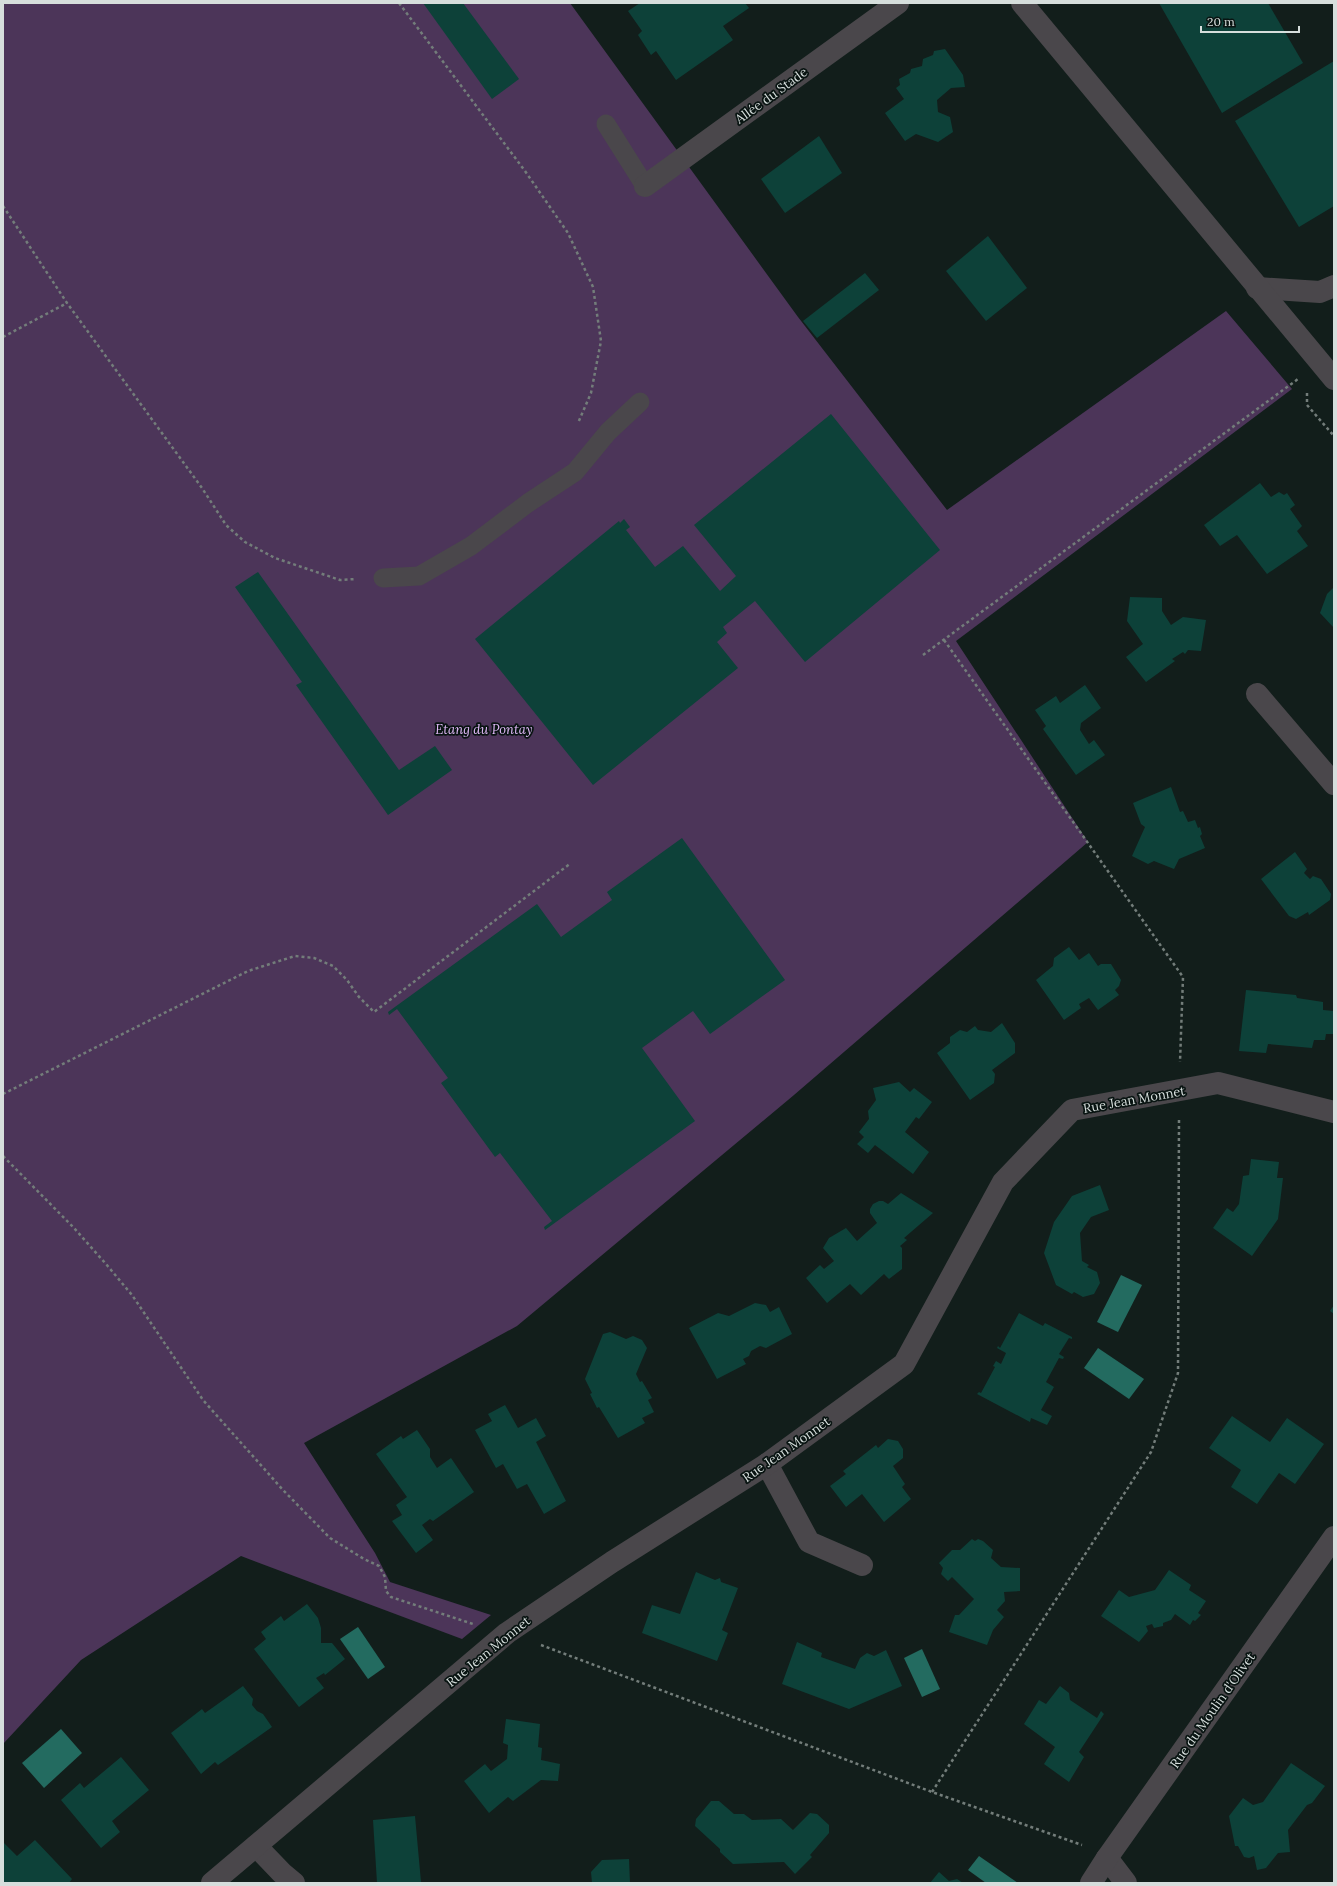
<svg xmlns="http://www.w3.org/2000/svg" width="1337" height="1886" viewBox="0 0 1337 1886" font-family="Lora,serif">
<rect width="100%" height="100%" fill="#121e1b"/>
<path fill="#4c3559" d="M3,3h567l228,314 149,193 279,-199 66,78 -336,252 132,201 -294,253 -277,231 -213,117 71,110 15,29 101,33 -29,24 -221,-83 -160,104 -78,84z"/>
<g fill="#236b60">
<path d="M1121,1275l21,10 -24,47 -21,-10z"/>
<path d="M1098,1348l46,31 -15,20 -45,-31z"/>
<path d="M358,1627l27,40 -17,12 -28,-40z"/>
<path d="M922,1649l18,40 -18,8 -18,-39z"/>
<path d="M61,1729l21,24 -38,35 -22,-25z"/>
<path d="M979,1856l39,27h-32l-18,-13z"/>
</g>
<g fill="#0d4139">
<path d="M423,3h40l56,76 -27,20z"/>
<path d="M640,3h105l4,5 -26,18 10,14 -57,40 -20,-29 -5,4 -13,-20 4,-4 -14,-20z"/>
<path d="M1159,3h109l35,60 -81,50z"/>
<path d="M945,49l18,26 2,12 -14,1 -14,12 1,12 12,5 3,15 -15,10 -22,-8 -11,7 -20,-28 19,-14 -8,-11 4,-3 -1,-6 11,-6 1,-4 11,-3 1,-7 10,-4 1,-4z"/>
<path d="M1334,61v145l-35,21 -64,-106z"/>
<path d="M819,136l23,37 -57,40 -24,-34z"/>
<path d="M988,236l39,52 -41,33 -40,-50z"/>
<path d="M865,273l14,17 -62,48 -14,-17z"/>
<path d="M831,414l109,136 -135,112 -50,-61 -32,26 4,6 -10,9 21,26 -145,117 -118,-146 144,-118 1,2 4,-4 6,8 -4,3 29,37 28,-21 37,45 16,-15 -42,-51z"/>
<path d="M1260,483l11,14 8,-5 5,3 3,-2 8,12 -5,4 12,17 -5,5 11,15 -41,28 -30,-39 -17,11 -16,-21z"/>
<path d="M258,572l141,198 36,-24 17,24 -64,45 -92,-130 6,-3 -67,-95z"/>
<path d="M1334,587v41l-14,-15 7,-19z"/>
<path d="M1130,597l32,1v13l9,14 12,-8 23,3 -5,31 -13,-1 -3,4 -2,-2 -11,7 3,2 -29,21 -20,-25 17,-13 -16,-23z"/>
<path d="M1085,685l16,23 -20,15 -1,7 9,14 5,-4 11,15 -29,20 -33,-46 3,-3 -11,-16 21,-14 4,7z"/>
<path d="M1171,787l9,25 3,-1 5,11 7,-2 3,8 2,-1 2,7 -2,2 5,12 -26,11 -5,10 -20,-8 -6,3 -16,-8 13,-29 -4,-3 -8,-21z"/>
<path d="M682,838l103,142 -75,54 -17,-23 -51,37 53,73 -150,109 -1,-3 8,-6 -52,-68 -5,4 -54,-74 7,-5 -51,-69 -8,6 -1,-3 149,-108 24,33 51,-37 -5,-8z"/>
<path d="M1295,852l12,17 -3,4 6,6 3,-3 8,3 10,15 -1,6 -21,15 -1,-3 -12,7 -7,-3 -28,-37z"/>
<path d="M1069,947l10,13 10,-7 9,13 3,-2h10l10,16 -2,6 -4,4 4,5 -21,15 -9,-12 -10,6 2,4 -17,12 -28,-40 17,-14 1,-8z"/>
<path d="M1246,990l50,5 1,3 26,4v8l11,1 -1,23h-7l-1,6h-11l-2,8 -44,-4 -2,9 -27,-2z"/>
<path d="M1002,1023l13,20v10l-23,17 3,4 -1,9 -24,17 -33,-47 13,-10v-6l10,-7 7,2 8,-6 3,4 13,2z"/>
<path d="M899,1082l11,10 4,-4 18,14 -13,17 -3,-2 -11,15 24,20 -16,22 -38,-29 -7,8 -11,-9 7,-7 -5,-5 10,-13 -1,-8 8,-11 -3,-12z"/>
<path d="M1251,1159l28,3 -2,16h6l-5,41 -26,37 -39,-28 14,-20 6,4 6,-8 4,-28 6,-1z"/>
<path d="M1100,1185l9,25 -18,7 -11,16 2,28 7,4 -2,2 10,5 3,11 -6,11 -11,3 -9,-5 -2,2 -16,-9 -12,-32 10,-31 18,-26z"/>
<path d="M901,1193l32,20 -29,25 3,2 -7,6 2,2v21l-13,10 -5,-5 -23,21 -11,-11 -23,19 -21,-25 14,-13 4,4 10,-8 -11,-13 6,-10 17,-10 11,13 20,-18 -7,-10v-4l3,-5 6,-3h4l5,3z"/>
<path d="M755,1303l11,2 4,7 9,-5 13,27 -26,14 -6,-2 -9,5 -2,5 -6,3 3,5 -29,15 -28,-51 29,-15 11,3z"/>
<path d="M1334,1305v9l-4,-3z"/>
<path d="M1019,1313l24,13 2,-3 27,14v2l-3,-1 -10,16 5,3 -1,2 -4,-1 -13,24 8,5 -13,23 11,6 -5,9 -16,-7 -1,4 -53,-28 2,-2 2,1 14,-26 -2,-1 3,-5 5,3 5,-11 -9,-5 1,-2 2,2z"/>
<path d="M610,1332l16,7 7,-3 9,4 5,8 -11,26 4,8 2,-1 10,17 -4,2 6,12 -12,6 3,5 -27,15 -19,-31 -2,1 -7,-14 2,-1 -7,-14 18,-45z"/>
<path d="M505,1405l13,23 18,-10 10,18 -10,6 30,59 -22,13 -17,-30 -10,5 -14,-25 -7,4 -21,-38 17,-9 -4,-7z"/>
<path d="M1232,1416l38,26 17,-24 37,26 -29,40 -16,-11 -22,31 -26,-17 10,-17 -32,-22z"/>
<path d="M417,1430l13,19v8l7,11 14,-10 23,34 -41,29 -3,-2 -8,6 11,15 -17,13 -24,-32 10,-6 -6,-10 11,-8 -31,-43 25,-18 2,3z"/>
<path d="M888,1439l10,2 5,8v9l-10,8 12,18 -3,3 9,12 -27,23 -22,-28 -16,13 -16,-21 16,-12 -3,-3 33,-26 2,3z"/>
<path d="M972,1539l3,2 3,-2 5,2 10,9 -2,8 10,9 19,1v23l-16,1 1,9 -8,9 7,7 -11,13 -6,15 -38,-13 6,-17h4l15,-16 -22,-22 -4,4 -7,-7 2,-6 -4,-5 13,-13h8z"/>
<path d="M1169,1570l22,15 -2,5 17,11 -8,12 3,2 -6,6 -2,-1 -3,5 -15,-11 -4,6 -8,3v3l-9,2 -2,-4 -6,2 2,5 -9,11 -38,-26 18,-26 10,7 26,-7z"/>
<path d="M696,1572l19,8 5,-2 1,4 17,6 -16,42 6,3 -11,28 -75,-28 10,-28 28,9z"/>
<path d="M307,1604l11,14 3,10v15h11l13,16 -20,16 -1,-2 -8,5 8,10 -25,19 -45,-58 12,-10 -5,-7 20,-16 3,5z"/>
<path d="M797,1642l25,11 -1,4 34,12 5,-11 7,-5 7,3 12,-6 16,36 -53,23 -67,-25z"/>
<path d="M243,1686l10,13 -1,6 5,6 6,3 9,13 -54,38 -3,-3 -14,12 -30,-41 31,-24 3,4z"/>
<path d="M1060,1686l9,7 1,7 27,18 4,-7 3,3 -25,38 5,5 -15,25 -25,-18 11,-17 -31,-23 15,-24 7,4z"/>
<path d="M506,1719l34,5 -2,23 4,1 -1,12 19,4 -2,17 -17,-1 -28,21 -5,-4 -19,16 -25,-32 21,-17 6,7 16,-12 1,-14 -5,-2z"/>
<path d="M121,1757l28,33 -37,31 8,11 -19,16 -40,-48 19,-17 4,5z"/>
<path d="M1291,1763l34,23 -13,17 -5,2 -19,25 2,22 -12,1 -12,15 -9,2 -3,-14 -5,2 -5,-1 -6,-11h-3l-6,-30 14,-18 10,7 10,-3z"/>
<path d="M711,1801h8l15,13h10l8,6 29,-1 12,11 17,-17 7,1 12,11v8l-19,22 2,2 -17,17 -11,-12 -51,2 -13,-12v-3l-25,-23 1,-7z"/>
<path d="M415,1816l6,66 -44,1 -4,-63z"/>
<path d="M35,1840l37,39 -3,4h-66v-39l1,-1 13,13z"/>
<path d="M629,1859l1,24h-38l-1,-11 11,-12z"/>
<path d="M939,1872l10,9 8,-2 6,4h-33z"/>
</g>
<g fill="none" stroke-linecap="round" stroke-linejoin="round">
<g stroke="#737d7a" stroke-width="2.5" stroke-dasharray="3 3" stroke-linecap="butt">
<path d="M399,3l126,168 43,62 25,54 8,54 -10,52 -13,30"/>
<path d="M3,206l64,97 135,185 24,37 19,17 30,16 65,22 16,-1"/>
<path d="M3,337l64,-34"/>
<path d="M1307,393v12l27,31"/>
<path d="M944,640l239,337 -3,85"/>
<path d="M923,655l375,-276"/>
<path d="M3,1094l245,-123 47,-15 19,2 19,8 14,14 12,17 15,15 197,-149"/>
<path d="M3,1156l71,72 32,36 26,31 71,105 80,90 47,48 34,21 15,7 6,11 1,14 5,6 82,27"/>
<path d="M541,1645l391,147 150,53"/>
<path d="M932,1792l219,-340 27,-79 1,-254"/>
</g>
<g stroke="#4a474b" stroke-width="19">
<path d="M606,124l39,62"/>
<path d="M383,578l36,-2 52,-30 57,-43 47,-31 33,-40 32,-30"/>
</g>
<g stroke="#4a474b" stroke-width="22">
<path d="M645,186l253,-183"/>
<path d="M1257,288l63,4 14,-6"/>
<path d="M1257,694l77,90"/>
<path d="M767,1464l42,78 53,23"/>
<path d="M256,1846l26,27 12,10"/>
<path d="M1107,1858l19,25"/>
<path d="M212,1883l295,-250 105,-71 155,-98 137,-100 99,-182 69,-72 146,-27 116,29"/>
<path d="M1091,1883l16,-25 227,-321"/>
</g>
<path stroke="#4a474b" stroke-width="22" d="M1022,3l312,376"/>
</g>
<g text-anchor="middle" stroke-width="3.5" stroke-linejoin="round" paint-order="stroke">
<g font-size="13" fill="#d6dedc" stroke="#091412">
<text transform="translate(771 95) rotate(-36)" y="5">Allée du Stade</text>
<text transform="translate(1134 1099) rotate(-10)" y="5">Rue Jean Monnet</text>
<text transform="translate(786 1449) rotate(-35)" y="5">Rue Jean Monnet</text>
<text transform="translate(488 1651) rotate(-39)" y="5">Rue Jean Monnet</text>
<text transform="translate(1212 1710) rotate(-55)" y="5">Rue du Moulin d'Olivet</text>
</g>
<g font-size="13" font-style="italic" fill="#e2baf9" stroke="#091412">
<text x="484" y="734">Etang du Pontay</text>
</g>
</g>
<rect width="1337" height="1886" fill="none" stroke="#d6dedc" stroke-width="8"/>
<path d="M1201 26v6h98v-6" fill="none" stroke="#d6dedc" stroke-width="2"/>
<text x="1207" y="26" font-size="12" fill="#d6dedc" stroke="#091412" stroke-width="3" paint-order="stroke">20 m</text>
</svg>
